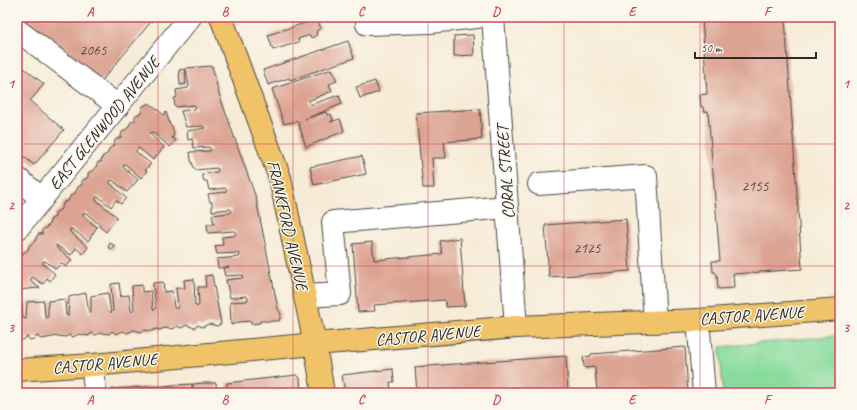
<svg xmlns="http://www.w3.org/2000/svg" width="857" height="410" viewBox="0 0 857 410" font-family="Caveat,sans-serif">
<rect width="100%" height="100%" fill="#fbf7ec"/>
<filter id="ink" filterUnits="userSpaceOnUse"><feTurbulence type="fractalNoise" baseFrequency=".025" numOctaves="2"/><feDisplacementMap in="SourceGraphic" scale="8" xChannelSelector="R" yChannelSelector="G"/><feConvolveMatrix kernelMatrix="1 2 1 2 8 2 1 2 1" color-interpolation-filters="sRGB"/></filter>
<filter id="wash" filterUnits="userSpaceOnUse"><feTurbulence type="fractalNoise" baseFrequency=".012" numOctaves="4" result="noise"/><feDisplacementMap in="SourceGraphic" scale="16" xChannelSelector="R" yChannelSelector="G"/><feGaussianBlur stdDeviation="0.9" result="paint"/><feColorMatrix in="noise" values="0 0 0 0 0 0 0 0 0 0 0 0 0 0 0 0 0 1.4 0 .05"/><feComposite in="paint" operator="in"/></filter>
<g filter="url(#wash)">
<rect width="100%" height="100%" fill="#f6ebd6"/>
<path fill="#88db9c" stroke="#5a8364" d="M840,335v58h-117l-3,-46z"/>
<g id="blocks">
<g fill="#dca392">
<path d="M19,17h136l-56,67z"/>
<path d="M702,17h83l17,252 -69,5 1,14 -16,1 -1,-14 -2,-3h-2l-1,-11h8l-12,-150 -4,1 -1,-5h-2l-1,-12 7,-1z"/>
<path d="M314,20l1,2 3,-1 3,8 -4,1 -1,6 -5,2 -1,-3 -12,4 1,3 -26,8 -5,-15z"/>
<path d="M473,35l1,20 -20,1v-20z"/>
<path d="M348,41l6,17 -64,22 -1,-2 -21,7 -5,-15z"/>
<path d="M20,65l24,19 -14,17 34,29 -30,35 -17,-14v-82z"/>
<path d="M212,66l7,28 37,104 22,111 3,5 -2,7h-19v2l-9,1v-3l-12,1 -8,3 -1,-23 17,-1 1,-3 -2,-2 -16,2 -4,-18 16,-2 2,-2 -2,-1 -17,1 -2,-8 6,-1 -11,1 -1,-9 22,-2 1,-2 -2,-2 -21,1 -2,-8 8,-1 -1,-8 12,-1 2,-3 -2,-2 -26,2 -1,-9h7l-2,-9 18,-2 2,-2 -2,-2 -18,2v-9h-2l-2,-8 17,-2 2,-2 -2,-2 -16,2 -2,-9h-3l-2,-7 15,-2 1,-3 -1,-1 -22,2 -4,-10 -1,-8 20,-1 1,-2 -2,-2 -15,1 -2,-9 -4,1 -1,-9 18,-3 -2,-2 -17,1 -5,-16 14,-2 1,-2 -2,-2 -19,2 -1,-9h3l-1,-8 12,-2 1,-2 -3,-18z"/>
<path d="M185,69l1,15 -6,1 -1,-15z"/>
<path d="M332,69l5,12 -8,3 3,7 -24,10 2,4 29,-10 3,9 -37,15 21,-7 1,3 4,-1 2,7 -3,1 10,-3 4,12 -38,16 -8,-26 -14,3 -12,-35z"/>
<path d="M375,81l4,11 -19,6 -4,-11z"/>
<path d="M149,103l15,12 2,-3 4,13 2,2 2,8 -2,3 4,2 -6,7 -18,-15 -3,1 15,14 -11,13 -14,-12 -2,1 -1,3 15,12 -6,6 2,1 -6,7 -16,-14 -2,1v2l15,13 -11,12 -15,-12 -2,1v2l16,15 -5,6 -5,-4 -5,7 -12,-10h-3v3l21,17 -11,15 -7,-6 1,-1 -14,-12h-3v3l14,11 -9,14 -16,-12h-2v3l18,15 -5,7 -7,-6 -5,7 -15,-10 1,3 15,12 -6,7 -5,-4 -5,6 -11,-8 -2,1v2l12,10 -5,7 -3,-3 -4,6 -11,-7 -2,4 10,7 -23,2v-30l4,-2 1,-4 6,-4 1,-4 6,-5 3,-7h4v-4l6,-4 3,-7 4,-2v-4l6,-4 3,-7 4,-1 3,-6 4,-2 3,-6 4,-2v-4l6,-4v-4l7,-4 3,-7h3l1,-5 6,-4 1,-4 5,-4 1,-5 6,-3 1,-5 6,-4 3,-6 4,-1v-5l7,-4v-5z"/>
<path d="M480,109l2,30 -38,3 2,16h-14l2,30h-11l-7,-75z"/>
<path d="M362,156l4,18 -52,11 -4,-18z"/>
<path d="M626,219l4,52 -81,6 -4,-52z"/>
<path d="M460,238l5,68 -19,1 -1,-7 -71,5 1,6 -17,1 -5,-68 19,-2 2,18 68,-6 -2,-13z"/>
<path d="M110,243l5,3 -3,4 -4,-3z"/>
<path d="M212,275l9,49 -4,2 -8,-2 -7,3 -4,-2 -4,3 -7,-3 -6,3 -4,-2 -3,3 -9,-1 -6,2 -3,-1 -4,2 -9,-1 -2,2 -7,-2 -7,3 -4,-2 -7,3 -4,-3 -3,3 -8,-1 -6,2 -3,-2 -4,3 -9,-2 -6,3 -5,-2 -2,2 -8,-1 -17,3 -4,-3 -3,3 -4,1 -3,-3 -4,3 -6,-1v-36h5l1,15 3,1 1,-17 17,-1 1,16 2,1 1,-2v-15l17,-2 1,16 2,1 1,-19 17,-4 3,21 2,-2v-16l17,-3 3,20 2,-2 -2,-27 8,-1 2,15v-2l8,-1 2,15 1,2 2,-2 -2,-24 10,-1v7l9,-1 2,18 1,1 2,-2 -3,-25 10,-1 1,10 8,-1 2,16 2,2 2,-2 -2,-19h9l-1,-8 10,-1 1,26 2,2 2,-2 -1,-18h8l-1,-11z"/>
<path d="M685,347l3,46h-91l-2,-26 -10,1 -1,-2 -1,-9 8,-1v-2z"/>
<path d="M566,356l2,37h-151l-2,-26z"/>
<path d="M393,369l1,13h-4l1,9 -16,2h-30l-3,-18z"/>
<path d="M297,375l3,3 1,15h-74v-10z"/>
<path d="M205,383h11l1,10h-105v-4l80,-5v6h1v-6z"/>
<path d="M71,389l9,2v2h-35l3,-3 8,2 3,-2 9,1z"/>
</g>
</g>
</g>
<g filter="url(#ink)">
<use href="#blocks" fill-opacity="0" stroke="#494845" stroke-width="1"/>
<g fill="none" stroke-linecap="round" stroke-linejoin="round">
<defs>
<g id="minor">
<path d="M493,17l23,310"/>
<path d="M367,24l63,-2 47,-5"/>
<path d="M17,30l101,76"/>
<path d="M17,178l25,21"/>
<path d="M539,184l107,-8 9,146"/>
<path d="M17,229l173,-212"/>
<path d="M305,296l35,-2 -7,-72 174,-15"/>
<path d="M698,320l6,73"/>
<path d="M93,365l2,28"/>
</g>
<g id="major">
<path d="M221,17l59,161 35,166 8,49"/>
<path d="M17,370l76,-5 222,-21 201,-17 182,-7 142,-11"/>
</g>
</defs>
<use href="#minor" stroke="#494845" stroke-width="24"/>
<use href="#major" stroke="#494845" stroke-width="24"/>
<use href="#minor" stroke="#fff" stroke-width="22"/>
<use href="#major" stroke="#f1c369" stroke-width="22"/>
</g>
</g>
<path fill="none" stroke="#d1495b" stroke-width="1" stroke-opacity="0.55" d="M158,17v376M293,17v376M428,17v376M564,17v376M700,17v376M17,144h823M17,266h823"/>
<g text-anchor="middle" stroke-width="3" stroke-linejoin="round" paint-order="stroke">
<g font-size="15" fill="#574945">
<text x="93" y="55">2065</text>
<text x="755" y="191">2155</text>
<text x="587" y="253">2125</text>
</g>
<g font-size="17" fill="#2b2b2b" stroke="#fbf7ec">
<text transform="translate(104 123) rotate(-51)" y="6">EAST GLENWOOD AVENUE</text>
<text transform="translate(505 172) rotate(-94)" y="6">CORAL STREET</text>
<text transform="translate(288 225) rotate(77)" y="6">FRANKFORD AVENUE</text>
<text transform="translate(752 315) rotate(-4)" y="6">CASTOR AVENUE</text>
<text transform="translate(428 335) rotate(-5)" y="6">CASTOR AVENUE</text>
<text transform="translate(105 363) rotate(-5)" y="6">CASTOR AVENUE</text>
</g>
</g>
<rect width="857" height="410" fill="none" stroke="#fbf7ec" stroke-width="44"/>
<path d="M695 52v6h121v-6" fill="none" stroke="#2b2b2b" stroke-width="2"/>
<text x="701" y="52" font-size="12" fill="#2b2b2b" stroke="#fbf7ec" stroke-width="3" paint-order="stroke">50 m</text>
<rect x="22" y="22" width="813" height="366" fill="none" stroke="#d1495b" stroke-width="1.5"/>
<g font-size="13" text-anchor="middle" font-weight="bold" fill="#d1495b">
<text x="90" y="16">A</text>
<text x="225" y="16">B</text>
<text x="361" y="16">C</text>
<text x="496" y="16">D</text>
<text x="632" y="16">E</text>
<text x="767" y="16">F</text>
<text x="11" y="88">1</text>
<text x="846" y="88">1</text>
<text x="11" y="210">2</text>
<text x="846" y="210">2</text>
<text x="11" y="332">3</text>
<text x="846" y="332">3</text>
<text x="90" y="404">A</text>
<text x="225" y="404">B</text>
<text x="361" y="404">C</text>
<text x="496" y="404">D</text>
<text x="632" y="404">E</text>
<text x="767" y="404">F</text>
</g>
</svg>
